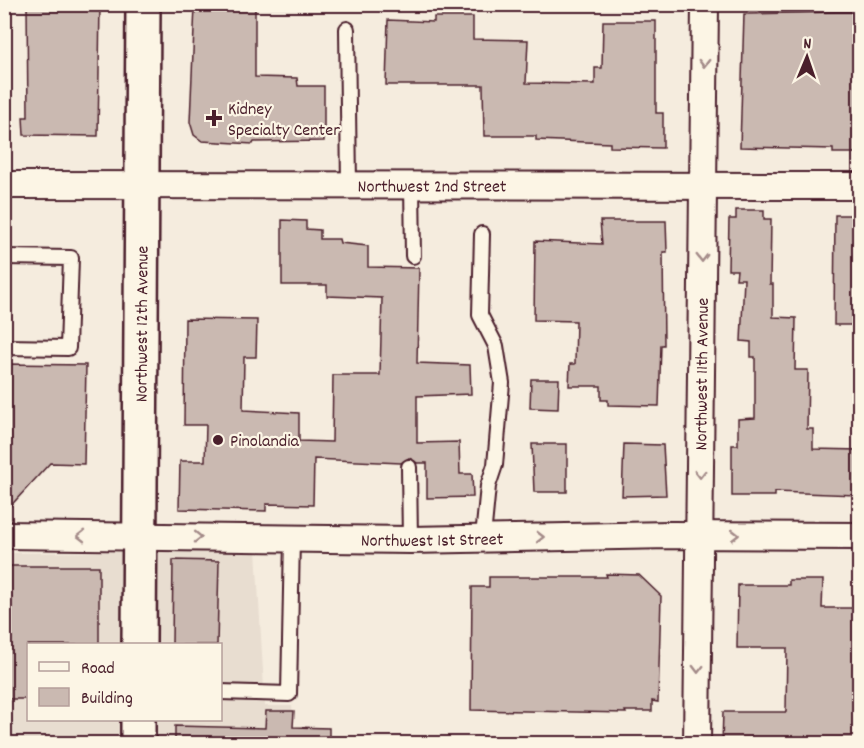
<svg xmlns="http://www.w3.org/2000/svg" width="864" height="748" viewBox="0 0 864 748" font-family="Dekko,sans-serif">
<rect width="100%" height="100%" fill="#f5ecde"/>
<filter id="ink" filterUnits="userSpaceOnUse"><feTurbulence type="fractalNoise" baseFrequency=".0167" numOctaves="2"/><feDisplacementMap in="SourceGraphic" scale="12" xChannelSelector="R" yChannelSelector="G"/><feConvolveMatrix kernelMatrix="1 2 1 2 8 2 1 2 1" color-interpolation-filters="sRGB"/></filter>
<g filter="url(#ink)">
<path fill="#e8ddd0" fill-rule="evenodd" d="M256,550l9,156h27l2,22 27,15h-316l-1,-190zM28,644h192v76h-192z"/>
<g fill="#cab9b1" stroke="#4a1f2b" stroke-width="1.5">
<path d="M27,4h73l-2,132 -74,-1 -1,-18h5z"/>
<path d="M250,4l5,3v70l42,1 1,8h26v55l-70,1 -1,2 -51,-3 -8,-6 -4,-13 5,-116z"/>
<path d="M835,12h25v141h-27v-4l-93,-2 4,-133z"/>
<path d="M434,17h39v22l55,1 -2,43 69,1v-16h7l1,-47h53v92h7v35l-53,-1v-4l-74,-3v-4h-52l-1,-51h-97l2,-65 46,2z"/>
<path d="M736,210h28v9h7l-1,65h3v33l23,1 -1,52h13l-1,59h6v20l46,1 -2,45 -82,-3v4h-43v-51h6v-26l17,-1v-61h-4v-15l-10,-1 3,-62h-8l1,-9h-9l1,-51h7z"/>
<path d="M835,215h25v110h-26z"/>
<path d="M282,220l24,1v8l14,1v9h19l1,4 28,3v21l51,1 -2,95 53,2 1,29 -54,2v47l42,-1 1,32h12l1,23 -46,1v-35h-10l-8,-5 -8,5 -87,-4 -1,46 -47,-1v7l-87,-2 1,-48h25l1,-36h-22l1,-106 72,1 -1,37h-12l-1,53 56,3v28l33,1 1,-67h47l2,-77 -55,-2v-11h-45z"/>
<path d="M600,221h66l1,31h-4l1,93h-3l-2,61 -51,-1v-5h-7v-14h-32l1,-22h5l1,-43 -42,-1 1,-79 67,3z"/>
<path d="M4,364l82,1 -2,99 -34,-1 -46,50z"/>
<path d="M531,379h28l-1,30 -28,-1z"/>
<path d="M532,444h35v48h-33z"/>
<path d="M624,444l39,1 3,50 -44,1z"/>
<path d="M173,560l46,1 -2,84h-45z"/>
<path d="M4,566h95v79h-71v54h-24z"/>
<path d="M606,574l33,1 22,21 -3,106 -6,-1v10h-27l1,2 -155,-3 1,-123h17v-10h118z"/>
<path d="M789,580h34l-1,28h38v136h-138l1,-32h63l1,-64h-50l1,-63h51z"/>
<path d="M266,711h28l-1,16 36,1v16h-154v-18l90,2z"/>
</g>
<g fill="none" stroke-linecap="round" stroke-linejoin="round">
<defs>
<g id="service">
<path d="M347,29l2,156"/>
<path d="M412,185l1,71"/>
<path d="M482,234l-2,81 16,31 6,37 -7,82 -7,21 -5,51"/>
<path d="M4,257l67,1 -3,90 -64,-1"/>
<path d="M409,467l1,73"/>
<path d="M220,692l69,2 3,-156"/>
</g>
<g id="minor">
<path id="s1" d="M4,185l856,1"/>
<path id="s2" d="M4,535l406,5 260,-5 190,1"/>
<path id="s3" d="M697,744l8,-740"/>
</g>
<g id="secondary">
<path id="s4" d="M139,644l4,-640"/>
<path d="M138,744v-24"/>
</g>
</defs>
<use href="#service" stroke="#4a1f2b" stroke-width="18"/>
<use href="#minor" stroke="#4a1f2b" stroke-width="30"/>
<use href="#secondary" stroke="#4a1f2b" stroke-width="38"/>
<use href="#service" stroke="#fcf5e5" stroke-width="14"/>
<use href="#minor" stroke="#fcf5e5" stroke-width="26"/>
<use href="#secondary" stroke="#fcf5e5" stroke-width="33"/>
</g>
<defs><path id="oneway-chevron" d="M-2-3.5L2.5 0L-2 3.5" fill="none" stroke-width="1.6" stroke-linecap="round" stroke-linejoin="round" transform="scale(1.5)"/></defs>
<g stroke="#a38a88">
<use href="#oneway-chevron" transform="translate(704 63) rotate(91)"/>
<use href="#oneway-chevron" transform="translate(702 258) rotate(90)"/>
<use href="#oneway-chevron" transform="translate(700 474) rotate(90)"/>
<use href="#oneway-chevron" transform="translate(735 535)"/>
<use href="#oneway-chevron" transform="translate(81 536) rotate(-180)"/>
<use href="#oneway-chevron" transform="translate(198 537) rotate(1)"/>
<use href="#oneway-chevron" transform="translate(540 537) rotate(-1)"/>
<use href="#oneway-chevron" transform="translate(698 669) rotate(91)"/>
</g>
</g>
<g fill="#4a1f2b" stroke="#fcf5e5" stroke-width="2">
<path d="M211 109h6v6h6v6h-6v6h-6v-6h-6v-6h6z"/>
<circle cx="218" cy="440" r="6"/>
</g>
<g text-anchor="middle" stroke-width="4.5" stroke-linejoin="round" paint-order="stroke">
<g font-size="18" fill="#4a1f2b" stroke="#fcf5e5" text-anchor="start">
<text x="228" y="114">Kidney<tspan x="228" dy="21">Specialty Center</tspan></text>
<text x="230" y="446">Pinolandia</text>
</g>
<g font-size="18" fill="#4a1f2b" stroke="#fcf5e5">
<text dy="6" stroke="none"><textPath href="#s1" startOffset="428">Northwest 2nd Street</textPath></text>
<text dy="6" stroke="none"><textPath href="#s4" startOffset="320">Northwest 12th Avenue</textPath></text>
<text dy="6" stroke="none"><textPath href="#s3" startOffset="370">Northwest 11th Avenue</textPath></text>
<text dy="6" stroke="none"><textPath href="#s2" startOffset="428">Northwest 1st Street</textPath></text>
</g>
</g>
<rect width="864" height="748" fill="none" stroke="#fcf5e5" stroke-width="24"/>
<rect x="12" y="12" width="840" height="724" fill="none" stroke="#4a1f2b" stroke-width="2" filter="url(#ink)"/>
<rect x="27" y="643" width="195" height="78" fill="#fcf5e5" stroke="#b59f9b" stroke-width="1.5"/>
<rect x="39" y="662" width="30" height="9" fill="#fcf5e5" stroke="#b59f9b" stroke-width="1.5"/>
<text x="81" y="673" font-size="18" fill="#4a1f2b">Road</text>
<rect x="39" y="688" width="30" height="18" fill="#cab9b1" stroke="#b59f9b" stroke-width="1.5"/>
<text x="81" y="703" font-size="18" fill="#4a1f2b">Building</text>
<g transform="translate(807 57) rotate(2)" stroke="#fcf5e5" stroke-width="4.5" paint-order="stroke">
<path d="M0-4.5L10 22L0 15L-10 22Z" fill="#4a1f2b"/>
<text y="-9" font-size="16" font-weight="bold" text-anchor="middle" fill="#4a1f2b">N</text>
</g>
</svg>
